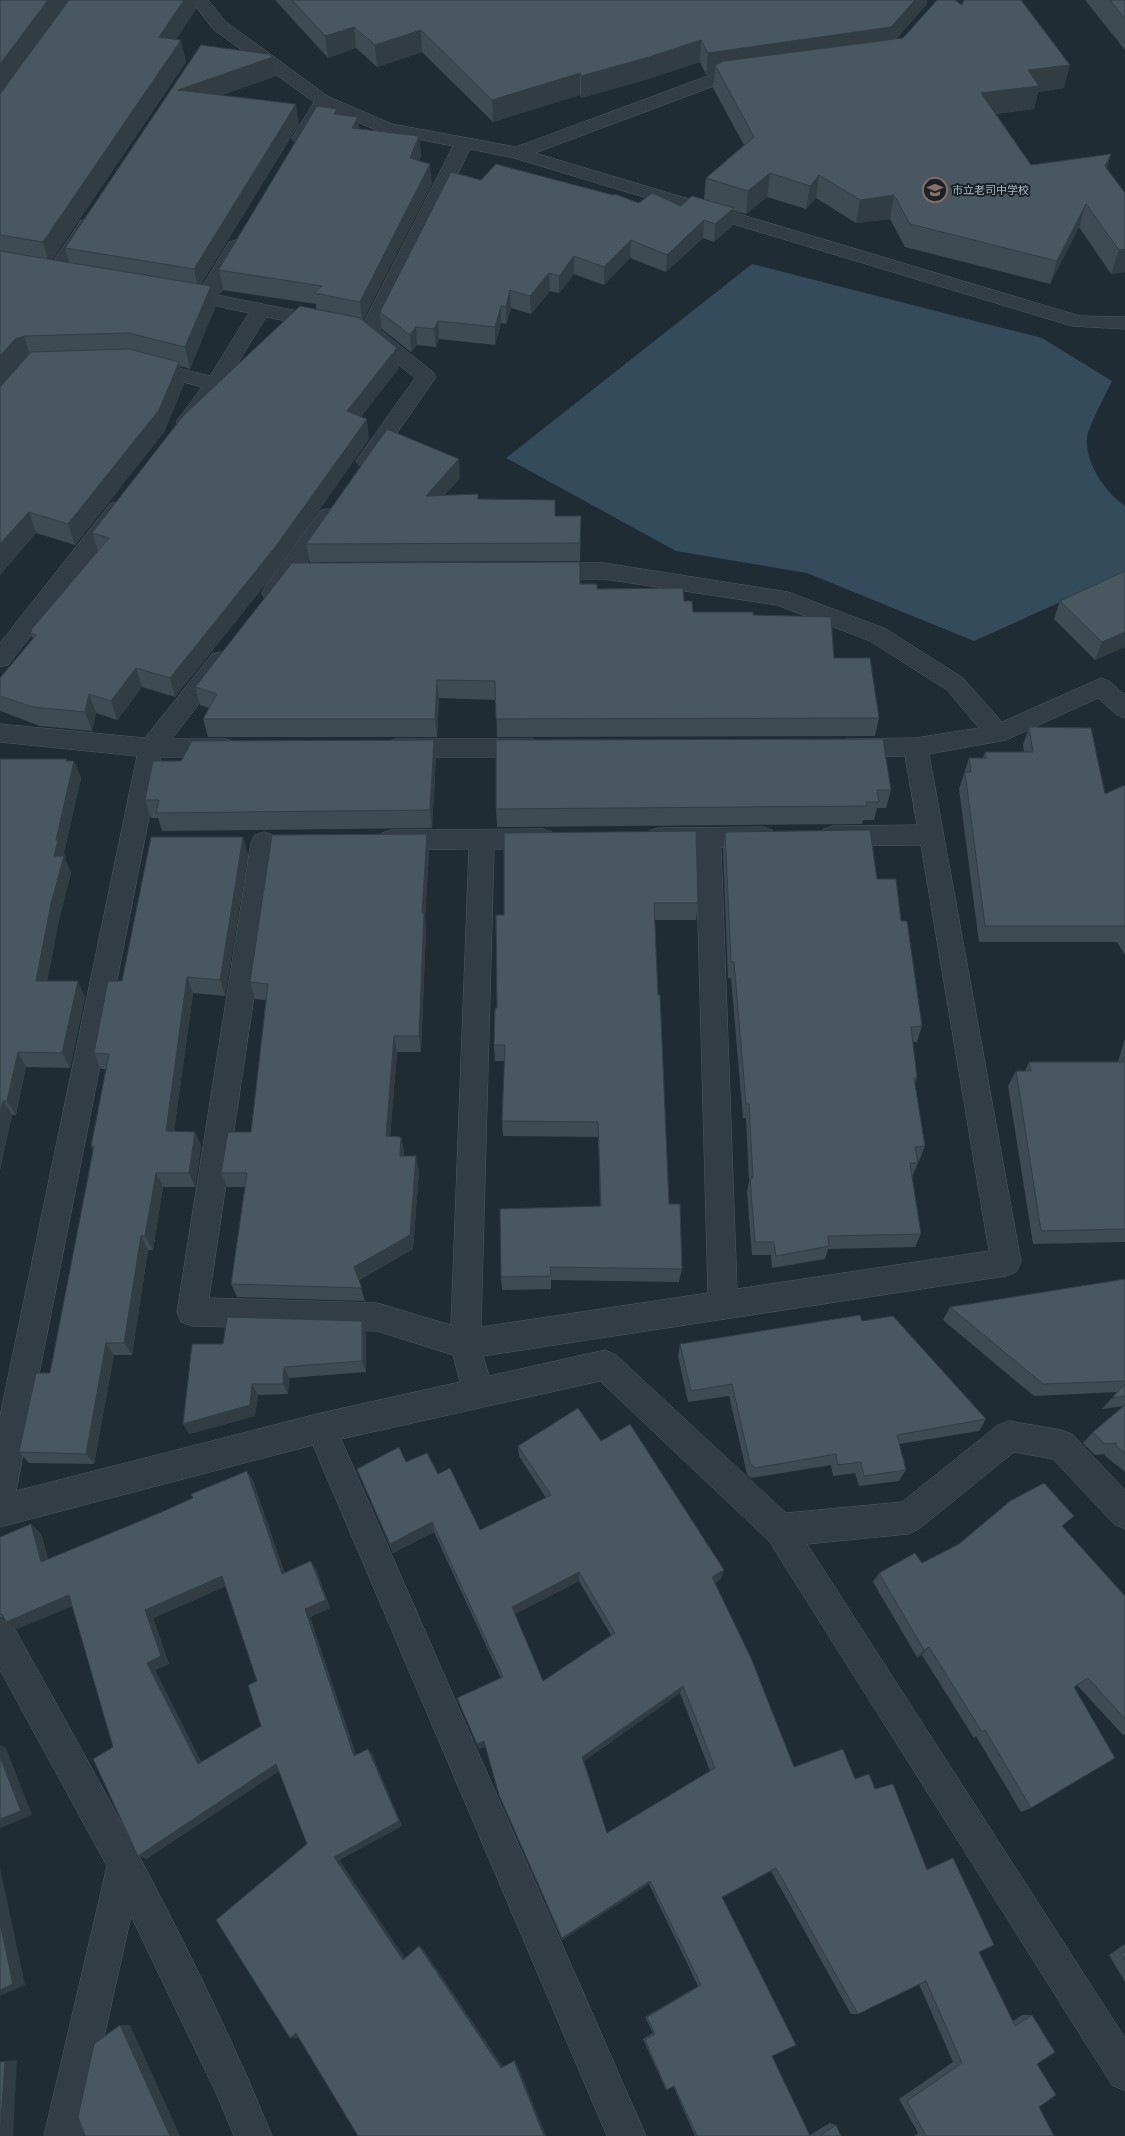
<svg xmlns="http://www.w3.org/2000/svg" width="1125" height="2136" viewBox="0 0 1125 2136" font-family="'Work Sans','Noto Sans JP',sans-serif">
<rect width="100%" height="100%" fill="#202c34"/>
<path fill="#344b5b" d="M752,264l290,74 70,43c-5,11 -25,48 -25,57 -2,25 18,54 38,68v67l-151,68 -167,-68 -131,-22 -170,-93z"/>
<g fill="none" stroke-linecap="round" stroke-linejoin="round">
<defs>
<g id="minor">
<path d="M191,0h17l18,22 103,75 63,27 124,23 197,-73 38,-6 6,1 3,4 -3,4 -35,6 -187,70 545,163 45,1v12l-53,-3 -558,-168 -44,-9 -90,181 53,42 3,5 -62,89 -7,2 -7,-2 -4,-5 59,-83 -52,-42 -97,-19 -44,72 -29,38 -7,2 -7,-2 -3,-5 26,-35 -64,-17 -3,-4 3,-4 7,-2 65,16 39,-63 -51,-11 -3,-4 34,-56 7,-2 7,2 2,4 -28,49 146,29 90,-178 -72,-14 -54,-23 -20,33 -6,1 -6,-1 -3,-4 22,-36 -100,-72z"/>
<path d="M87,219l7,2 2,4 -31,48 -3,4 -7,2 -7,-2 -3,-4 33,-48 2,-4z"/>
<path d="M118,502l8,2 3,5 -3,5 -118,151 -8,2v-24l110,-139z"/>
<path d="M328,509l8,2 3,5 -3,5 -55,78 -8,2 -8,-2 -3,-6 3,-6 55,-76z"/>
<path d="M543,563h61l184,29 98,37 77,49 39,44 99,-44 8,3 16,14v23l-8,-3 -19,-17 -92,42 -77,14 92,508 -5,10 -10,4 -523,80 6,20 116,-26 11,5 170,158 116,-11 96,-77 11,-4 52,9 11,4 53,56v39l-11,-5 -61,-65 -39,-7 -95,77 -11,5 -101,10 318,494v53l-13,-6 -343,-544 -169,-160 -259,58 305,697h-39l-294,-691 -313,82v-111l137,-660 -137,-14v-18l145,14 67,-84 8,-2 8,2 4,6 -60,79h54l9,3 3,6 -3,6 -9,3h-65l-145,734 305,-78 139,-31 -7,-27 -76,-24 -185,-5 -11,-4 -4,-10 74,-470 4,-7 9,-3 9,3 4,7 -68,456 168,5 74,22 18,-476 -78,1 -9,-3 -4,-7 4,-7 9,-3 152,-1 9,3 4,7 -4,7 -9,3h-49l-13,478 227,-34 -12,-446 -38,1 -9,-3 -4,-7 4,-7 9,-3 105,-1 9,3 4,7 -4,7 -9,3h-42l16,442 252,-38 -68,-406 -88,1 -9,-3 -4,-7 4,-7 9,-3 84,-1 -12,-69 -59,1 -9,-3 -3,-6 3,-6 9,-3 70,-1 63,-10 -32,-38 -77,-49 -93,-36 -173,-26h-61l-8,-3 -3,-5 3,-5z"/>
<path d="M396,739h137l9,3 3,6 -3,6 -9,3h-137l-9,-3 -3,-6 3,-6z"/>
<path d="M0,1619l12,5c93,168 188,335 260,512h-38l-17,-41 -86,-179 -49,220h-38l63,-270 -107,-196z"/>
</g>
</defs>
<use href="#minor" stroke="#505b63" stroke-width="1"/>
<use href="#minor" fill="#333d45" fill-rule="evenodd"/>
</g>
<g fill="#3e4b53" fill-rule="evenodd">
<path d="M0,0l196,9 -20,30 10,23 -134,198 17,2 -4,-14 136,-203 72,12 3,19 -54,19 77,29 -98,160 10,2 4,22 -25,61 -10,-3 4,18 -20,48 -89,113 -39,-12 -36,42z"/>
<path d="M275,0h652l-1,5 -29,33 167,50 -26,4 -4,17 -38,5 35,51 80,-11 -4,14 18,104 -14,2 -32,-47 -29,57 -145,-37 -15,-28 -34,4 -40,-25 -10,11 -39,-12 -21,17 -12,-3 -2,15 -18,16 -11,-4 -37,34 -36,-14 -26,27 -30,-11 -15,19 -9,-2 -19,23 -20,-6 -5,16 -5,-1 -6,22 -56,-6 -3,8 -19,-2 -6,7 -29,-23 -2,-17 101,-132 158,23 42,3 23,-7 2,-21 38,-33 -31,-57 2,-15 -9,2 -6,-13 -52,17 -67,19 -1,-3 -87,27 -71,-70 -45,15 -21,-19 -28,10z"/>
<path d="M1085,0h40v50z"/>
<path d="M337,115l21,2 1,12 60,7 2,20 -2,5 13,23 -69,136 34,28 2,20 -38,49 8,22 -89,127 -105,131 -33,-10 -25,33 -21,-7 -4,18 -52,-5 -40,-15v-33l33,-39 -3,-8 68,-80 -6,-18 224,-224v-5l-93,-14 -3,4 -4,-20z"/>
<path d="M460,478l-15,17 33,4 78,17h25l-1,45 -270,1 -4,-18z"/>
<path d="M580,584l17,5 87,12 9,11 60,3 81,43 45,60 -4,18 -378,1 -1,-37 -57,-2 -2,39h-229l-5,-18 6,-11 -9,-3 -5,-18z"/>
<path d="M1060,601l65,46 -30,13 -41,-41z"/>
<path d="M1029,727l76,67 20,-9v170l-8,-13h-138l-20,-153 10,-31h14l2,-6h39l-1,-7z"/>
<path d="M434,740l2,18 -4,70 -270,3 -4,-13h-7l-6,-18 36,-39z"/>
<path d="M496,740l395,50 -5,18h-9l-3,12h-11l-1,4 -365,3 -1,-18z"/>
<path d="M0,759l74,2 7,17 -17,75 2,4 -1,2 6,14 -12,47 -12,61 38,16 -15,71 -44,-1 -10,48h-4l-12,55z"/>
<path d="M725,832l152,47 24,42 21,105 -5,16h-5l5,36 -2,6 10,62 -6,15h-1v2l-6,14 9,57 -6,13 -87,2 -3,10 -53,9 -1,-13h-19l-5,-63 2,-10 -3,-64h-3l-12,-140h-3l-5,-129z"/>
<path d="M504,833l194,70 -2,17h-42l15,284 13,65 -3,13 -128,-2v9l-49,1 -1,-13 99,-71 -2,-69 -95,-1 -1,-15 3,-60h-10l-1,-16 10,-130z"/>
<path d="M427,834l2,17 -4,66 1,13 -5,122h-24l-7,84 11,1 3,14v5l15,15 -6,78 -54,31 6,21 -128,-4 -6,-13 14,-97h-18l-6,-14 30,-41 15,-132 -11,-1 -5,-17z"/>
<path d="M248,854l-23,142 -32,-3 -19,138 21,1 6,14 -6,41h-32l-10,63h-5l-16,105h-18l-20,109 -65,-1 -10,-11 31,-79 43,-223 -2,-4 15,-77h-5l-7,-16 28,-72z"/>
<path d="M1125,1038v204l-92,2 -25,-158 8,-15h9l4,-9h89z"/>
<path d="M1125,1279v193l-21,-17 1,-1 -10,1 -12,-12 10,-11 32,-26 -23,3 15,-17 -83,4 -91,-76 7,-13z"/>
<path d="M362,1321l4,12v39l-77,6 -1,16 -30,1 -3,21 -66,18 34,-90z"/>
<path d="M862,1321l124,98 -7,12 -80,13 7,26 -7,11 -40,5 -4,-13 -22,3 -2,-11 -80,13 -4,-4 -18,-78 -41,6 -10,-46 2,-12z"/>
<path d="M601,1441l120,138 -6,4 79,184 61,12 20,10 52,80 26,-11 26,94 34,69 9,-6h10l5,49 2,43 15,29h-140l4,-3 -19,-34 54,-37 -34,-78 -61,30h-7l-80,-143 -49,27 50,158 38,79 20,-12 6,2 5,11h-146l-22,-50 -6,4 -2,-2 -22,-49 10,-6 -8,-16 53,-31 -49,-102 -87,56 -61,-141 -16,-53 -6,3 -22,-51 44,-20 -67,-146 -41,21 -36,-84 49,-7 32,12 42,56 66,-32 -27,-42 -1,-10zM579,1581l32,54 -68,46 -28,-67zM680,1693l30,78 -103,62 -23,-72z"/>
<path d="M247,1471l6,10 31,92 32,-4 14,39 -20,9 46,138 12,-6 4,5 30,72 -63,34 66,99 17,-11 81,119 12,-7 31,76h-188l-60,-99 -2,1h-6l17,-194 -28,-73 -133,88 -74,-253 -55,23 -12,-10 -5,-2v-80l31,-13 10,10 7,25 109,-45 36,-16zM226,1586l31,95 4,45 -60,36 -46,-92 14,-6 -16,-46z"/>
<path d="M1062,1527l63,69v138l-2,1 -46,-50 -3,2 -43,121 -10,4 -45,-76 -2,2 -52,-83 -5,2 -44,-75 6,-9z"/>
<path d="M1125,1944v38l-16,-27z"/>
</g>
<g fill="#323d43">
<path d="M48,0h22l-70,95v-31z"/>
<path d="M184,0h10l2,9 -32,50 -5,-22z"/>
<path d="M915,0h12l-1,5 -39,44 -172,16v8l-9,2 2,-22z"/>
<path d="M354,27l2,21 -28,10 -3,-22z"/>
<path d="M421,30l1,22 -45,15 -2,-22z"/>
<path d="M181,40l5,22 -137,202 -6,-22z"/>
<path d="M701,40l-1,22 -52,17 -67,19v-22z"/>
<path d="M273,57l3,19 -94,33 -4,-19z"/>
<path d="M1070,65l-6,23 -26,4 -4,17 -58,7 5,-23 47,-23z"/>
<path d="M580,73v22l-87,27 -1,-22z"/>
<path d="M296,104l3,20 -101,165 -4,-20z"/>
<path d="M358,117l2,20 -8,-9z"/>
<path d="M419,136l2,20 -9,22 -2,-20z"/>
<path d="M1111,154l-7,23 1,-11z"/>
<path d="M430,164l2,20 -70,138 -2,-20z"/>
<path d="M770,173l-3,24 -21,17 2,-23z"/>
<path d="M819,175l-3,23 -10,11 4,-23z"/>
<path d="M894,195l-4,24 -34,4 4,-23z"/>
<path d="M1086,204l-7,23 -29,57 7,-23z"/>
<path d="M734,208l-2,18 -18,16 1,-18z"/>
<path d="M704,220l-1,18 -37,34 1,-17z"/>
<path d="M631,240l-1,18 -26,27v-18z"/>
<path d="M1125,249v23l-14,2 8,-24z"/>
<path d="M574,256v18l-15,19v-17z"/>
<path d="M219,270l4,20 -3,4 -4,-20z"/>
<path d="M549,273l1,18 -19,23 -1,-18z"/>
<path d="M211,286l4,22 -25,61 -5,-22z"/>
<path d="M510,290l1,18 -5,16v-17z"/>
<path d="M501,306v17l-6,22v-18z"/>
<path d="M438,321l1,18 -3,8 -2,-18z"/>
<path d="M416,327l1,18 -6,7 -1,-17z"/>
<path d="M24,336l7,22 -31,29v-31l15,-17z"/>
<path d="M397,348l2,20 -49,63 -3,-20z"/>
<path d="M179,362l5,22 -20,48 -89,113 -7,-21z"/>
<path d="M367,419l2,20 -89,127 -105,131 -5,-19z"/>
<path d="M459,459l1,19 -32,36 -2,-18z"/>
<path d="M29,512l7,21 -36,42v-31z"/>
<path d="M1125,632v15l-30,13 7,-18z"/>
<path d="M136,668l6,19 -25,33 -6,-19z"/>
<path d="M437,680l2,18 -2,39 -2,-18z"/>
<path d="M89,694l7,19 -4,18 -7,-19z"/>
<path d="M434,740l2,18 -4,70 -2,-18z"/>
<path d="M67,759l5,11 2,-9 7,17 -17,75 2,4 -1,2 6,14 -12,47 -15,77 -8,-16 18,-125 2,-16 10,-79z"/>
<path d="M427,834l2,17 -4,66 1,13 -5,122 -2,-16 3,-123z"/>
<path d="M243,837l5,17 -23,142 -5,-16z"/>
<path d="M187,977l6,16 -21,153 -6,-15z"/>
<path d="M78,981l7,16 -15,71 -8,-15z"/>
<path d="M394,1036l3,16 -8,99 -3,-15z"/>
<path d="M18,1052l8,15 -10,48 -9,-14z"/>
<path d="M3,1101l9,14 -12,55v-57z"/>
<path d="M195,1132l6,14 -6,41 -6,-14z"/>
<path d="M401,1137l3,14 -1,20 -3,-15z"/>
<path d="M416,1156l3,15 -6,78 -56,31 -3,-13z"/>
<path d="M156,1173l7,14 -10,63 -8,-14z"/>
<path d="M141,1236l7,14 -16,105 -8,-12z"/>
<path d="M362,1321l4,12v39l-4,-11z"/>
<path d="M106,1343l8,12 -20,109 -8,-10z"/>
<path d="M284,1367l5,11 -1,16 -5,-10z"/>
<path d="M252,1384l6,11 -3,21 -66,18 -6,-10z"/>
<path d="M247,1471l6,10 35,101 -6,-8z"/>
<path d="M432,1522l2,10 -41,21 -3,-9z"/>
<path d="M31,1524l10,10 10,37 -10,-9z"/>
<path d="M311,1561l5,8 14,39 -20,9 48,145 -4,-6 -49,-147z"/>
<path d="M724,1570l-3,9 -12,7 3,-9z"/>
<path d="M579,1572v9l-66,34 -1,-8z"/>
<path d="M222,1576l7,9 -76,33 16,46 -14,6 50,100 -7,-6 -51,-101 -2,-53z"/>
<path d="M69,1595l9,9 -61,25 -11,-7z"/>
<path d="M929,1647l-7,8 -5,2 7,-7z"/>
<path d="M683,1686l-3,7 -98,69v-5z"/>
<path d="M484,1741l1,5 -6,3 -2,-5z"/>
<path d="M0,1745l6,3 26,67 -32,13z"/>
<path d="M368,1749l4,5 30,72 -63,34 68,101 -4,-1 -69,-103z"/>
<path d="M276,1764l6,5 -136,90 -8,-3z"/>
<path d="M0,1868l25,117 -25,11z"/>
<path d="M776,1868l-5,3 -53,29 4,-3z"/>
<path d="M650,1881l-1,3 -87,56v-2z"/>
<path d="M419,1946l3,2 81,119 -2,1z"/>
<path d="M120,2025h10l50,111h-10z"/>
<path d="M296,2033h5l-5,5h-6z"/>
<path d="M17,2060l-4,76h-13l5,-75z"/>
<path d="M515,2060l31,76h-2l-30,-75z"/>
</g>
<g fill="#485760" stroke="#323d43" fill-rule="evenodd">
<path d="M0,0h48l-48,64z"/>
<path d="M69,0h115l-25,37 22,3 -138,202 -43,-7v-141z"/>
<path d="M292,0h623l-24,27 -183,26 -7,-13 -52,17 -68,19 -1,-3 -88,27 -71,-70 -46,15 -21,-18 -29,9z"/>
<path d="M937,0h18l7,5 2,-5h57l49,65 -42,5 11,16 -58,7 50,72 80,-11 -6,12 20,27v56l-6,1 -33,-46 -29,57 -147,-37 -16,-29 -34,5 -41,-25 -9,11 -40,-13 -22,18 -42,-13 48,-41 -39,-72 9,-4 179,-23z"/>
<path d="M1110,0h15v19z"/>
<path d="M201,45l67,9 5,3 -95,33 118,14 -102,165 -129,-21z"/>
<path d="M317,106l20,3 -3,5 24,3 -6,11 67,8 -9,22 20,6 -70,138 -46,-9 8,-7 -103,-16 -3,4z"/>
<path d="M496,164l117,31 2,-1 24,9 13,-10 29,13 11,-10 42,12 -19,16 -11,-4 -37,35 -36,-15 -27,27 -30,-11 -15,20 -10,-3 -19,23 -20,-6 -4,17 -5,-1 -6,21 -57,-6 -4,8 -18,-2 -6,8 -30,-23 71,-140 30,8z"/>
<path d="M0,251l211,35 -26,61 -56,-14 -105,3 -9,3 -15,17z"/>
<path d="M300,306l60,12 37,30 -50,63 20,8 -91,127 -106,132 -34,-10 -25,33 -22,-7 -4,18 -52,-5 -33,-11v-18l36,-43 -6,-2 2,-2h-2l79,-93 -17,-5 91,-117z"/>
<path d="M129,349l50,13 -20,48 -91,114 -39,-12 -29,32v-157l31,-35z"/>
<path d="M387,429l72,30 -33,37 52,-2v5l77,1v16h26l-1,27 -274,1z"/>
<path d="M580,562v22h17v5l86,-1 1,13h8l1,11h60v3l78,2 3,41h36l9,60 -383,1 -1,-38 -58,-1 -2,39h-232l14,-25 -22,-7 97,-124z"/>
<path d="M1125,571v61l-23,10 -42,-41z"/>
<path d="M1029,727l62,1 14,66 20,-9v141h-140l-20,-154h6l-2,-14h17l-1,-6h48z"/>
<path d="M883,739l8,51h-14l2,12h-13l1,4 -371,3v-69z"/>
<path d="M434,740l-4,70 -274,3 3,-13h-14l8,-39h28l11,-20z"/>
<path d="M0,759h67l-1,2h8l-18,79h2l-4,16h10l-13,48 -15,77h42l-16,72 -44,-1 -11,49h-4l-3,12z"/>
<path d="M870,830l7,49h19l5,42h6l15,105 -11,1 6,51h-3l11,68 -10,1 3,16h-8l11,71 -93,2 1,10 -53,10 -2,-14h-19l-5,-64h3l-4,-74h-3l-12,-142h-3l-6,-130z"/>
<path d="M696,831l2,72h-44l4,92h2l9,209h11l2,65 -132,-2 1,9 -50,1 -1,-68 101,-3 -3,-84 -96,-1 3,-76h-11l1,-37h2l-1,-93h8v-82z"/>
<path d="M427,834l-5,79h2l-5,123h-25l-8,100 15,1 -1,19h16l-6,79 -56,32 8,21 -131,-4 16,-111h-26l7,-41h23l17,-148 -18,-2 22,-147z"/>
<path d="M151,837h92l-23,143 -33,-3 -21,154 29,1 -6,41h-33l-11,63h-4l-17,107h-18l-20,111 -67,-2 17,-79h14l44,-227h-3l18,-92 -15,-1 14,-72h14z"/>
<path d="M1125,1056v173l-84,2 -25,-160h15l-2,-9h94z"/>
<path d="M1125,1279v102l-82,3 -93,-77z"/>
<path d="M860,1315l2,6 31,-5 93,103 -89,16 9,35 -42,6 -3,-14 -23,3 -2,-11 -81,14 -5,-5 -18,-79 -41,7 -11,-47z"/>
<path d="M227,1317l135,4v40l-78,6 -1,17h-31l-2,21 -67,19 9,-80h31z"/>
<path d="M1125,1384v12l-13,2z"/>
<path d="M1125,1405v48l-11,-9 3,-1 -12,1 -12,-12z"/>
<path d="M578,1408l23,33 29,-17 94,146 -12,7 39,81 43,109 49,-18 12,30 14,-5 6,15 18,-5 34,86 26,-12 41,87 -15,7 36,74 17,-11 23,37 -18,12 19,31 -17,12 15,29h-128l-19,-35 55,-38 -36,-82 -68,33 -82,-146 -54,29 74,148 -24,11 38,80h-113l-23,-50 -7,4 -22,-50 10,-6 -8,-17 54,-32 -51,-104 -88,57 -63,-143 -15,-54 -7,3 -20,-46 46,-21 -71,-155 -42,22 -33,-75 42,-22 7,15 21,-9 11,21 12,-6 30,62 71,-35 -33,-49zM579,1572l36,61 -72,48 -31,-74zM683,1686l32,82 -108,65 -25,-76z"/>
<path d="M247,1471l35,103 29,-13 15,39 -21,9 49,147 14,-7 31,72 -65,36 69,103 16,-14 82,122 13,-7 30,75h-186l-62,-103 -6,5 -74,-118 91,-76 -31,-80 -138,92 -45,-97 20,-12 -44,-152 -63,27 -4,-8h-2v-77l31,-13 10,38 116,-48 36,-16 -2,-4zM222,1576l35,105 -9,4 13,41 -63,38 -51,-101 14,-7 -16,-46z"/>
<path d="M1044,1483l30,33 -12,10 63,70v123l-37,-41 -14,9 41,71 -84,50 -46,-78 -3,2 -53,-85 -5,3 -45,-77 36,-20 7,10 37,-19 51,-43z"/>
<path d="M0,1757l21,54 -21,8z"/>
<path d="M0,1923l13,61 -13,6z"/>
<path d="M1125,1951v9l-4,-6z"/>
<path d="M120,2025l50,111h-85l-7,-19 16,-73z"/>
<path d="M5,2061l-5,75v-74z"/>
<path d="M836,2125l5,11h-21z"/>
</g>
<defs>
<symbol id="school-ring" viewBox="-11 -11 22 22"><circle r="9.5" fill="#192229" stroke="#8d6e63" stroke-width="1.5"/><path d="M0-5L7-2L0 1L-7-2ZM-4 1L0 2.5L4 1V4Q0 6-4 4Z" fill="#8d6e63"/></symbol>
</defs>
<g fill-rule="evenodd">
<use href="#school-ring" x="921" y="176" width="28" height="28"/>
</g>
<g text-anchor="middle" stroke-width="4" stroke-linejoin="round" paint-order="stroke">
<g font-size="11" fill="#adb9c2" stroke="#192229" text-anchor="start">
<text x="952" y="194">市立老司中学校</text>
</g>
</g>
</svg>
